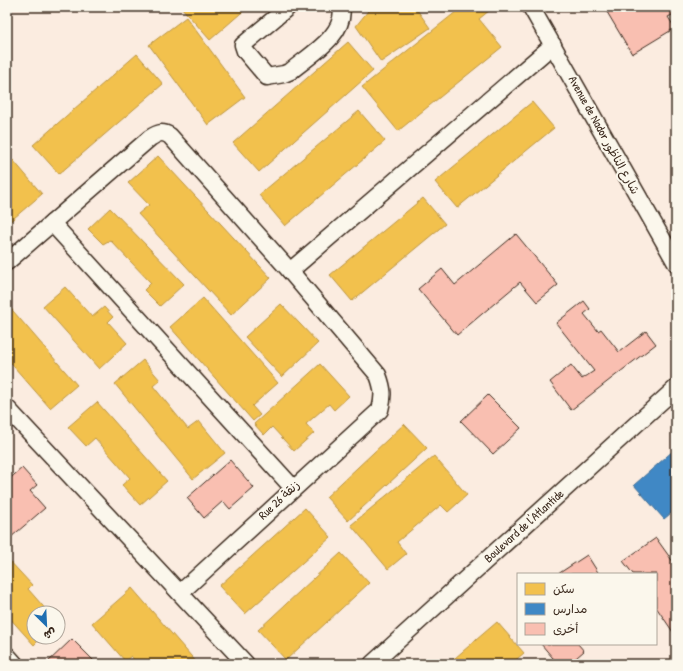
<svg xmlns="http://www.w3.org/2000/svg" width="683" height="671" viewBox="0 0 683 671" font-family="'Patrick Hand','Playpen Sans Arabic',sans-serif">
<rect width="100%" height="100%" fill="#fbece0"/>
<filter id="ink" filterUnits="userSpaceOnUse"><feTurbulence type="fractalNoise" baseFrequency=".025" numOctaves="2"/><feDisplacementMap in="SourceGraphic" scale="8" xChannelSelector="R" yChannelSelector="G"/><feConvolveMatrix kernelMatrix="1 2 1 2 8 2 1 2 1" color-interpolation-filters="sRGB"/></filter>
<g filter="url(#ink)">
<g fill="#f2c14e" stroke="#bb9440">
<path d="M181,7h67l-38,33z"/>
<path d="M365,7h50l15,21 -49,34 -25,-36 12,-15z"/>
<path d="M462,7h25l3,3 -11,9 23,28 -104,84 -36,-44z"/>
<path d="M186,17l59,80 -37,28 -59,-80z"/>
<path d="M348,42l25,29 -114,101 -26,-29z"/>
<path d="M137,54l26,30 -104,90 -26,-29z"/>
<path d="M532,102l22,26 -97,80 -22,-26z"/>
<path d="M359,111l26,30 -100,85 -26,-31z"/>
<path d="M158,156l113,122 -40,37 -93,-101 11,-9 -21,-22z"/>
<path d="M13,160l29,34 -35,30v-59z"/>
<path d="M423,198l22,26 -93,77 -22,-26z"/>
<path d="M110,208l74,76 -24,22 -16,-16 7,-7 -41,-43 -7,4 -15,-15z"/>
<path d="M65,287l27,30 12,-10 9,10 -5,5 19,21 -28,26 -56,-63z"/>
<path d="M203,298l75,85 -26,23 8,9 -7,6 -83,-94z"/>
<path d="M7,304l70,81 -27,23 -43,-49z"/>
<path d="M281,304l37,39 -36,34 -37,-40z"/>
<path d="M143,360l17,20 -7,6 35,43 11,-8 26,32 -32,26 -78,-95z"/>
<path d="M320,364l29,32 -15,14 -5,-6 -23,20 8,9 -20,18 -22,-24 -8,8 -10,-11z"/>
<path d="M97,402l70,79 -27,24 -18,-20 8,-7 -35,-40 -9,8 -18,-19z"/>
<path d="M404,424l23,24 -79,73 -22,-24z"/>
<path d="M434,456l33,39 -19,17 -7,-7 -44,37 9,12 -18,15 -37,-44z"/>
<path d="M305,508l26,29 -86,77 -26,-28z"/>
<path d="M341,553l28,30 -83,77 -28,-30z"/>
<path d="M7,558l25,27 -4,4 21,24h-15v24h8l-8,8 -27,-30z"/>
<path d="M132,588l66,76h-61l-6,-8 -6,5 -33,-38z"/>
<path d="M497,622l27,31 -13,11h-63z"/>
</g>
<path fill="#3f88c5" stroke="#3e6c93" d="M674,450l2,2v57l-12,10 -30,-34z"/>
<g fill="#f9bfb1" stroke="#3b2a1e">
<path d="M614,7h62v6l-8,4 7,11 -43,26 -25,-42z"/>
<path d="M516,234l42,51 -21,17 -17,-20 -63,53 -39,-46 24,-20 13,16z"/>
<path d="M584,301l6,8 -6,5 14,17 3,-2 18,23 27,-21 10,13 -85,66 -21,-28 21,-17 11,14 12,-8 -38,-48z"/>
<path d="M488,395l33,33 -28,26 -32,-33z"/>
<path d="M230,460l24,28 -24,21 -7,-8 -19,17 -17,-20z"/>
<path d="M22,468l15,17 -7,6 15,17 -35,30 -3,-3v-54z"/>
<path d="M656,538l20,28v64l-3,2 -17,-25v-33h-23l-10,-13z"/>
<path d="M587,555l12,19h-41z"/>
<path d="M72,639l25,25h-51z"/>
<path d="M541,644h37l6,7 -15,13h-11z"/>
</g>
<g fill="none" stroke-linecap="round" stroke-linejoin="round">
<defs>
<g id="minor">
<path d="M288,7l-45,38 2,6 22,26 17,-3 7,-3c19,-16 56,-37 50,-64"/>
<path d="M531,7l145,256"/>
<path d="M52,223l241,265"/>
<path d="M7,262l143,-124c8,-5 12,-7 20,-2l120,135 88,104c5,13 6,21 2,35l-200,183"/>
<path d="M290,271l263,-226"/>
<path d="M7,408l239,256"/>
<path d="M7,655l8,9"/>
<path d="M372,664l304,-276"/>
</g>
</defs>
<use href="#minor" stroke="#3b2a1e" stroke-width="19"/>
<use href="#minor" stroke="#fbf7ec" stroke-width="16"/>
</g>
</g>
<g text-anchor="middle" stroke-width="4" stroke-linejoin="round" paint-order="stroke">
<g font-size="12" fill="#3b2a1e" stroke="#fbf7ec">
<text transform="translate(604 135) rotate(61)" y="4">Avenue de Nador شارع الناظور</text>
<text transform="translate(279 500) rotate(-43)" y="4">Rue 26 زنقة</text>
<text transform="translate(524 526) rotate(-42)" y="4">Boulevard de l'Atlantide</text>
</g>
</g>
<rect width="683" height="671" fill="none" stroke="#fbf7ec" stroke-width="24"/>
<rect x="12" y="12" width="659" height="647" fill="none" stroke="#3b2a1e" stroke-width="1.5" filter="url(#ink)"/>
<rect x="517" y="573" width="140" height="72" fill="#fbf7ec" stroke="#aea59a"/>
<rect x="525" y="583" width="20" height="12" fill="#f2c14e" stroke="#aea59a"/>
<text x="553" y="593" font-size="12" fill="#3b2a1e">سكن</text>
<rect x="525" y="603" width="20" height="12" fill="#3f88c5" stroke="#aea59a"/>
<text x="553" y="613" font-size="12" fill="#3b2a1e">مدارس</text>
<rect x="525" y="623" width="20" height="12" fill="#f9bfb1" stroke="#aea59a"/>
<text x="553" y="633" font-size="12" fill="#3b2a1e">أخرى</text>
<g transform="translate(46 625) rotate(156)"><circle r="19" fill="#fbf7ec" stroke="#aea59a"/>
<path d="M0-3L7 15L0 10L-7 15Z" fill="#1f6fb2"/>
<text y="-6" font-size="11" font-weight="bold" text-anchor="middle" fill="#3b2a1e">ش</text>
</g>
</svg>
